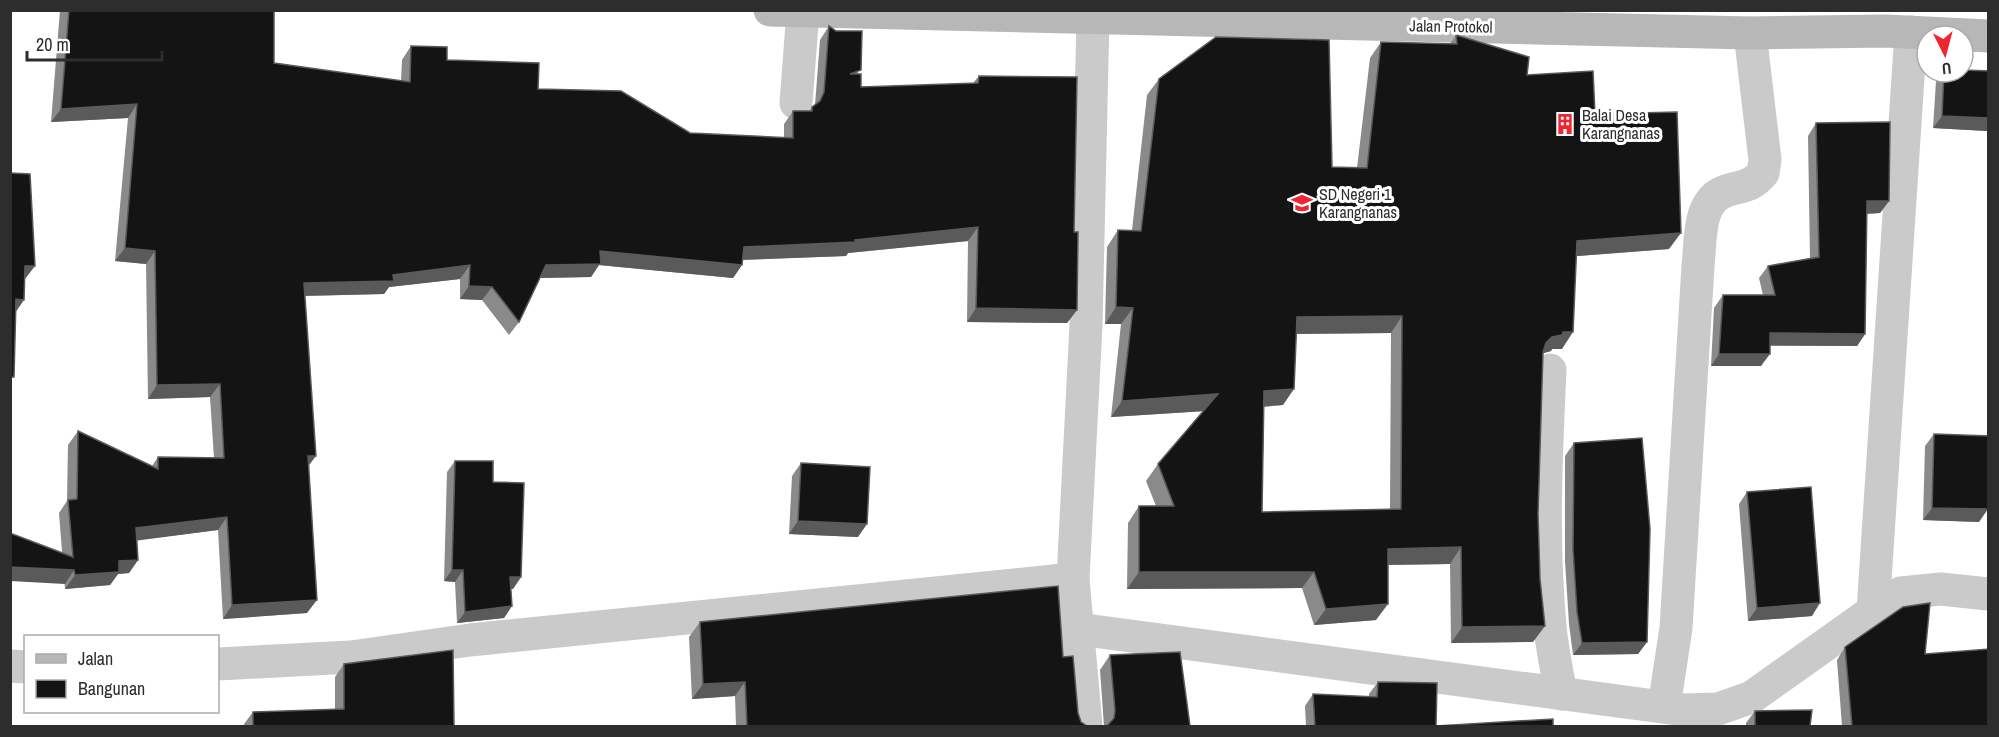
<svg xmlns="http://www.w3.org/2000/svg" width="1999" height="737" viewBox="0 0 1999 737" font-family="'Archivo Narrow',sans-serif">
<rect width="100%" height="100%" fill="#fff"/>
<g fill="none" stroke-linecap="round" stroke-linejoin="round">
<g stroke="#cacaca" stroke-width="33">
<path d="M796,103l7,-92"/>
<path d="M1550,370c-4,85 -8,171 0,256 2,23 7,45 11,68"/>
<path d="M1873,611l38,-579"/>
<path d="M1078,629l607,81 33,-1 34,-12 121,-86 28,-18 40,-4 47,5"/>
<path d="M218,664l133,-7 119,-17 603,-61"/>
<path d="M10,666l16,1"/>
<path d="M1664,707l12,-79 22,-362c3,-25 -1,-66 28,-75 17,-6 24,-3 37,-18l2,-13 -15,-127"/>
<path d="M1086,726l-13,-147 13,-254 7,-308"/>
</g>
<path stroke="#b7b7b7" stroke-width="33" d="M770,10l980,23 135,-2 103,5"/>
</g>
<g fill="#8a8a8a" fill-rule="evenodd">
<path d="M60,10h214v53l127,18 1,-21 9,-14 36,14 91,29 152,44 94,5v-14l9,-13h16l6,-6 5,-65 9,-14 30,48 2,13 112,-4 6,-7 95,156 3,78 -10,13 -100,-1 1,-81 -120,12 -2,3 -104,4v5l-9,13 -134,-13 -8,12 -51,1 -21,44 -10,13 -27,-35 -22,-1v-20l-71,8 -5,7 -79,2 4,170 -2,147 -84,6 -5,-89 -81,10 1,20 -9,13 -11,1 -8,11 -45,4 -6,-76 8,-12 1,-56 10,-14 74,35 6,-9 56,1 -4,-61 -62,2 -2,-135 -31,-3 13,-143 -77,4z"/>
<path d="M1456,35l139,79 74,135 -93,7 -14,93h-10l-1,2 -8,2 -10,289 -82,1 -1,-79 -62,1 -12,55 -62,5 -12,-37 -175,1 1,-66 11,-17h17l-10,-25 12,-17 46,-53 -93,6 10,-93h-16l2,-77 11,-17h14l15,-135 12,-16 173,88 25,1 13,-110 11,-16 69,2zM1391,333l-1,176 -128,3 2,-105 19,-2 13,-71z"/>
<path d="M1989,71v59l-2,1 -54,-3 3,-47 6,-9z"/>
<path d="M1816,123l73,78 -9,12 -13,1 -2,120 -8,12h-87l-9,20h-50l3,-58 9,-13h40l-4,-17 9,-12 42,-8 -2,-122z"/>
<path d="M1934,434l45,88 -56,-2 2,-74z"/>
<path d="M1574,443l73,199 -9,12 -65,1 -4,-31 -4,-63v-105z"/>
<path d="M455,461l38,21 28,95 -8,12h-2l1,17 -8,12 -47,5 -2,-41 -11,-1 3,-109z"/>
<path d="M801,463l57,74 -69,-3 3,-58z"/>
<path d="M1747,492l65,124 -64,5 -9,-117z"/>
<path d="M700,622l363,35 15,56 3,9 6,4h-351l-1,-30 -43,3 -3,-62z"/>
<path d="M1845,647l80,7 64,72h-147l-5,-66z"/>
<path d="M1110,655l80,71h-86l-4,-56z"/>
<path d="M344,664l110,62h-210v-2l9,-12 82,-3v-32z"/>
<path d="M1378,682l58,44h117h-247l-1,-20 8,-12 56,3v-3z"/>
<path d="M1755,711l55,15h-64v-3z"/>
</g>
<g fill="#5a5a5a">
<path d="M137,104l-9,14 -77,4 10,-13z"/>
<path d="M1942,116l47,2v12l-2,1 -54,-3z"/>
<path d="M1867,201h22l-9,12 -22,1z"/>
<path d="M978,227l-10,14 -120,12 -2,3 -111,4 9,-13 111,-7z"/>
<path d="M1681,233l-12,16 -104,8 12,-16z"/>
<path d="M125,248l30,3 -9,13 -31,-3z"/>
<path d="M600,251l142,14 -9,13 -134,-13 -8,12 -54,1 9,-13z"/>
<path d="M470,265l-10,14 -71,8 -5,7 -89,2 9,-13 89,-8z"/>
<path d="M25,266h10l-10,13h-9z"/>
<path d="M469,286l23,1 -10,13 -22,-1z"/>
<path d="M16,299l8,1 -9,13z"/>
<path d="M1116,307l17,1 -12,16h-16z"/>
<path d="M976,308l101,2 -10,13 -100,-1z"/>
<path d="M1402,316l-11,17 -106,1 12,-17z"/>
<path d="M1563,332h10l-11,17h-10l-1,2 -10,3 5,-11 6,-6z"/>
<path d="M1770,333l95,1 -8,12 -96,-1z"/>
<path d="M1719,354h51l-9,12h-50z"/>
<path d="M220,384l-10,13 -62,2 9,-14z"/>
<path d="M1294,389l-11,16 -31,2 12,-16z"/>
<path d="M1218,394l-12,17 -95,6 11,-16z"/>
<path d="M308,456h8l-10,13z"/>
<path d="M1932,508l56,1 -9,13 -56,-2z"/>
<path d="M227,517l-9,13 -92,12 10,-14z"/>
<path d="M798,521l69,3 -9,13 -69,-3z"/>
<path d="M1461,547l-11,17 -74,1 12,-16z"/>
<path d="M138,560l-9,13 -11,1 -8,11 -45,4 10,-14 44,-14z"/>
<path d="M10,567l64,3 -9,14 -55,-3z"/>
<path d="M452,570h11l-8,12 -11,-1z"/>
<path d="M1139,572h175l-12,16 -175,1z"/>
<path d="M510,577h11l-8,12 -11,-1z"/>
<path d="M317,600l-10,13 -84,6 9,-14z"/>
<path d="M1820,603l-8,13 -64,5 9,-13z"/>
<path d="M1388,604l-12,16 -62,5 12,-16z"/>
<path d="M512,606l-8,12 -47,5 8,-11z"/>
<path d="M1545,626l-12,16 -82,1 11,-16z"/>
<path d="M1647,642l-9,12 -65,1 9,-12z"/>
<path d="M745,682l-10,14 -43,3 11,-15z"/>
</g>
<g fill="#141414" stroke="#5a5a5a" stroke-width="1.5" fill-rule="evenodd">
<path d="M69,10h205v53l136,19 1,-36 36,1v13l92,3 -1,26 83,2 69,42 103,5v-27h19v-4l8,-6 4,-9 5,-66 7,5h26l-1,39 -11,4h11v13l117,-4 1,-7 98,1 -3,155h4l-1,78 -101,-2 2,-81 -123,13v2l-111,5 -2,18 -142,-14 1,13 -55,1 -27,57 -27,-35 -23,-1 1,-21 -77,10 1,6 -90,2 12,173h-8l9,144 -85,5 -5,-88 -91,11 2,32 -19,1v11l-44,3 -1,-5 -64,-3v-34l63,24 -5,-57 9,-1 1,-68 80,38v-12l66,1 -4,-74 -63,1 -2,-134 -30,-3 12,-144 -76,5z"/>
<path d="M1456,35l73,22 -2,18 66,-4 2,43 82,-2 4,121 -104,8 -4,91h-10l-1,3 -10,2 -6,6 -3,9 -5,162 2,65 5,47 -83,1 -1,-80 -73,2v55l-62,5 -12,-37h-175v-66h35l-16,-42 60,-70 -96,7 11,-93 -17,-1 2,-77 23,1 18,-152 57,-42 113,3 3,127 35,1 14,-126 76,2zM1402,316l-1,193 -139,3 2,-121 30,-2 3,-72z"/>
<path d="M1963,70l26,1v47l-47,-2 2,-44h19z"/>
<path d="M1890,122l-1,79h-22l-2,133 -95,-1v21h-51l4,-59h52l-7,-29 51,-9 -3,-134z"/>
<path d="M10,173l20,1 5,92h-10l-1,34 -8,-1 -2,78h-4z"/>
<path d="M1934,434l55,2 -1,73 -56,-1z"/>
<path d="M1642,438l8,91 -3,113 -65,1 -5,-31 -4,-63 1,-106z"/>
<path d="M455,461h38v21l31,1 -3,94h-11l2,29 -47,6 -2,-42h-11z"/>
<path d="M801,463l69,4 -3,57 -69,-3z"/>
<path d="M1811,487l9,116 -63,5 -10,-116z"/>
<path d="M1058,586l5,71 10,-1 5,57 3,9 6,4h-340l-2,-44 -42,2 -3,-62z"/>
<path d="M1930,603l-5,51 64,-5v77h-137l-7,-79 58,-40z"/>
<path d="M453,650l1,76h-201v-14l91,-3v-45z"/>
<path d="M1180,652l10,74h-83l7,-8 1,-8 -5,-55z"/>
<path d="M1378,682l59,1 -1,43 117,-7v7h-238l-2,-32 64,3z"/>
<path d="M1812,710l-2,16h-55v-15z"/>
</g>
<defs>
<symbol id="building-bare" viewBox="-9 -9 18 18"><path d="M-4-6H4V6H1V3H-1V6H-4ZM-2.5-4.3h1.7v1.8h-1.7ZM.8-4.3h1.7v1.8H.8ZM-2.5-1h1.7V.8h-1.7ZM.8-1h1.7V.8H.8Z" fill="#ee2632" stroke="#fff" stroke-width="2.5" paint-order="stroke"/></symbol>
<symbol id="school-bare" viewBox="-9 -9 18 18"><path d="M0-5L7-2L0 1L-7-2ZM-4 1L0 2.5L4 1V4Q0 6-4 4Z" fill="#ee2632" stroke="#fff" stroke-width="2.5" paint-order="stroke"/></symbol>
</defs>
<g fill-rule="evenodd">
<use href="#building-bare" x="1550" y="109" width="30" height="30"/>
<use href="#school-bare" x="1287" y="188" width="30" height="30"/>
</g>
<g text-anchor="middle" stroke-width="6" stroke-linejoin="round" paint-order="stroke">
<g font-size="16" fill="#2d2d2d" stroke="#fff">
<text transform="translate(1451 26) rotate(1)" y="6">Jalan Protokol</text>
</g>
<g font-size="16" fill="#2d2d2d" stroke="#fff" text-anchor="start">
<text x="1582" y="121">Balai Desa<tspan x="1582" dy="18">Karangnanas</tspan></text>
<text x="1319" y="200">SD Negeri 1<tspan x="1319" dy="18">Karangnanas</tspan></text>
</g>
</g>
<rect width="1999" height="737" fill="none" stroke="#2d2d2d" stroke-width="24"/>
<rect x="24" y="635" width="195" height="78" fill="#ffffff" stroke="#ababab" stroke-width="1.5"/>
<rect x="36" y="654" width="30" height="9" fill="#b7b7b7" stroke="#ababab" stroke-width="1.5"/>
<text x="78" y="665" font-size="18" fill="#2d2d2d">Jalan</text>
<rect x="36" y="680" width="30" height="18" fill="#141414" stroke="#ababab" stroke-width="1.5"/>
<text x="78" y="695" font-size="18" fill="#2d2d2d">Bangunan</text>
<g transform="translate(1945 54) rotate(174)"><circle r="28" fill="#ffffff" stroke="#ababab" stroke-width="1.5"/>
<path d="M0-4.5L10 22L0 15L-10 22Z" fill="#ee2632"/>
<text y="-9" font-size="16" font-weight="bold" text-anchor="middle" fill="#2d2d2d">U</text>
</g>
<path d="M27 51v9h135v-9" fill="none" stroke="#2d2d2d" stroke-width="3"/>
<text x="36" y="51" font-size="18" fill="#2d2d2d" stroke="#ffffff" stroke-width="4.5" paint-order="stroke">20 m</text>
</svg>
